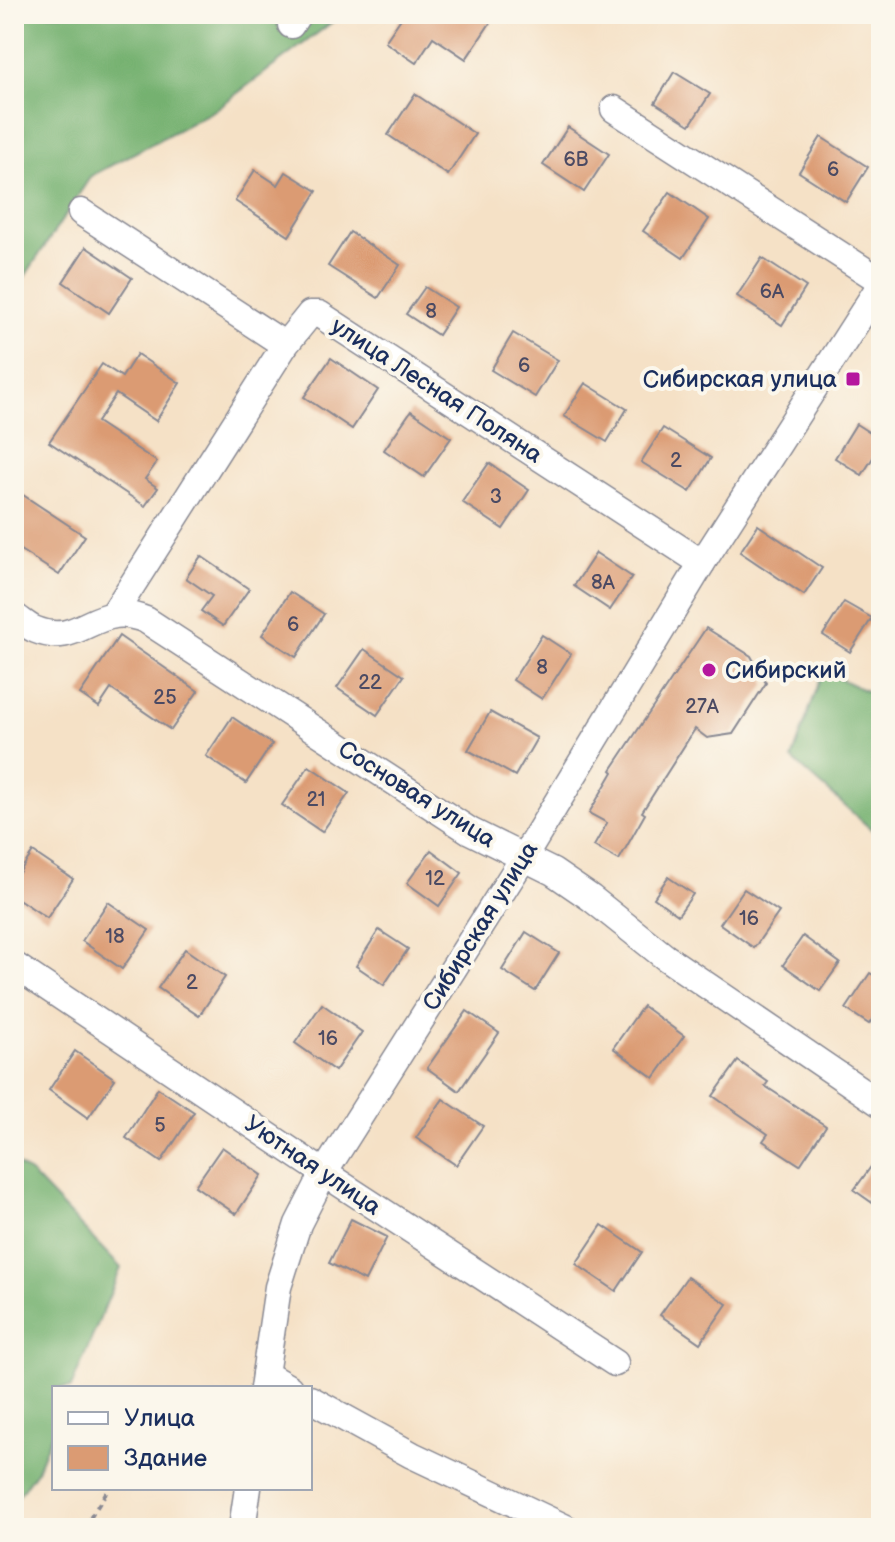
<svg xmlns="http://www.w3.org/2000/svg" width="895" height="1542" viewBox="0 0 895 1542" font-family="'Balsamiq Sans',sans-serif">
<rect width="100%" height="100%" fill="#fbf7ec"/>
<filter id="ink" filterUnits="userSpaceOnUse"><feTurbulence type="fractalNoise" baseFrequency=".0125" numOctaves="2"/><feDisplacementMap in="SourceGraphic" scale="16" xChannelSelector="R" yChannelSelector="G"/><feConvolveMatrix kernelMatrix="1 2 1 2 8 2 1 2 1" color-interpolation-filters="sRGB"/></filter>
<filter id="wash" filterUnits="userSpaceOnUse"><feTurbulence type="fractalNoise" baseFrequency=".006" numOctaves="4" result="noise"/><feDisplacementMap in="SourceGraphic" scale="32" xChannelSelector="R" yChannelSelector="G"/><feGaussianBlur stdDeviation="1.8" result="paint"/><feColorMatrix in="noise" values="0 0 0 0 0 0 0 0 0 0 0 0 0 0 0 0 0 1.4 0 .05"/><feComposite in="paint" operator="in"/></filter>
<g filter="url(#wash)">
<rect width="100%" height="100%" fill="#f5e1c6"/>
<g fill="#75b170" stroke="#487067" stroke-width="2">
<path d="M14,14h329l-128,96 -124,66 -77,117z"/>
<path d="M823,671l58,27v140l-89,-79z"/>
<path d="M14,1162l18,13 89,93 -50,120h-17v40l-17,42 -23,32z"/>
</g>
<g id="blocks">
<g fill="#db9b73">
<path d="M404,14h92l-30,45 -33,-22 -17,26 -31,-21z"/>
<path d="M674,72l36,22 -20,31 -35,-22z"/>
<path d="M415,94l60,40 -27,41 -60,-40z"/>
<path d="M568,127l41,27 -25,38 -41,-27z"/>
<path d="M821,137l47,30 -22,35 -47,-30z"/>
<path d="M255,170l23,15 8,-13 31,19 -28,45 -54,-35z"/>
<path d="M670,192l39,27 -26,39 -40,-27z"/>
<path d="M350,232l50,33 -22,33 -50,-32z"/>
<path d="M86,247l46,31 -23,35 -46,-31z"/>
<path d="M762,258l44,29 -24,38 -45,-29z"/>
<path d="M425,287l31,20 -18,28 -32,-21z"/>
<path d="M513,333l45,27 -23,37 -44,-27z"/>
<path d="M137,354l43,29 -24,38 -40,-27 -19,28 60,40 -12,17 13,9 -13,18 -96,-64 53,-78 20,13z"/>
<path d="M331,358l47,32 -26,39 -48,-32z"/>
<path d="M585,383l42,26 -20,33 -43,-26z"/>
<path d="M411,411l40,27 -27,39 -40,-27z"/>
<path d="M856,424l25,16v5l-19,30 -27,-17z"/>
<path d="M663,428l48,30 -21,34 -49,-30z"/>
<path d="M489,463l40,27 -26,39 -41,-27z"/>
<path d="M14,489l71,47 -26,39 -45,-29z"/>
<path d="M758,525l64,43 -18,27 -64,-43z"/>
<path d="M596,553l36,24 -22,33 -36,-24z"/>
<path d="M201,556l48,33 -26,37 -22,-15 11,-15 -26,-18z"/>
<path d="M290,592l34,22 -28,43 -34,-22z"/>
<path d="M844,602l28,16 -22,34 -27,-17z"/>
<path d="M706,628l45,28 15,27 -33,51 -26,4 -12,-9 -53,83 3,2 -26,46 -25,-14 13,-23 -18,-10 24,-41 -2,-2z"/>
<path d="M542,635l29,19 -29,45 -29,-19z"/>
<path d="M119,636l79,55 -27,39 -60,-41 -12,18 -19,-13z"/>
<path d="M364,649l40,27 -27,39 -40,-27z"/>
<path d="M490,712l47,26 -22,38 -47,-26z"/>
<path d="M232,717l40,27 -26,39 -40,-27z"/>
<path d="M309,766l40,27 -27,39 -40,-27z"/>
<path d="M431,850l31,23 -23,33 -32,-23z"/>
<path d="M33,852l40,27 -26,39 -33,-22v-16z"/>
<path d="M668,877l25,17 -15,21 -24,-17z"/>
<path d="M744,889l35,23 -25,36 -34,-24z"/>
<path d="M108,902l41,28 -27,39 -40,-28z"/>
<path d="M379,930l29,19 -24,36 -28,-19z"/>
<path d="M526,932l33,21 -24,38 -33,-21z"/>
<path d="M803,936l37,27 -20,28 -37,-26z"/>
<path d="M185,949l40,28 -26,39 -41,-28z"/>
<path d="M870,973l11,7v26l-12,18 -23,-15z"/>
<path d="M322,1004l40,28 -27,39 -40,-28z"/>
<path d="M643,1006l41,30 -30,42 -41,-30z"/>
<path d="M467,1011l32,22 -40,58 -32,-23z"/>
<path d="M75,1051l40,28 -27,39 -39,-28z"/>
<path d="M738,1061l30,21 -3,4 61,40 -26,39 -37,-24 5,-7 -55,-38z"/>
<path d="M158,1088l36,24 -33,50 -35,-24z"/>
<path d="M443,1099l40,27 -27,39 -40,-27z"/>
<path d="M222,1147l40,28 -26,39 -41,-28z"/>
<path d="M881,1153v56l-27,-19z"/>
<path d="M351,1219l36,18 -22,44 -36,-18z"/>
<path d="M602,1225l40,27 -26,39 -40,-27z"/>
<path d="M687,1277l40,27 -27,39 -40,-28z"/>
</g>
</g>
</g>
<g filter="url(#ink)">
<use href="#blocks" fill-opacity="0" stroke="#888892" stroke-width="2"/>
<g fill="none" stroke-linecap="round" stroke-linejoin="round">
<defs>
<g id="minor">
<path d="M291,25l7,-11"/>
<path d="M614,109l267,172"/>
<path d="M81,212l204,133"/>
<path d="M113,615l172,-270 25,-31h9l383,249"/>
<path d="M14,616c7,4 14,11 22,14 35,14 50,-11 79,-15 11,-2 21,1 31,5l324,211 83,41 38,26 74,59 216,147"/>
<path d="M14,965l310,208 291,190"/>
<path d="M265,1374l24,14"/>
<path d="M263,1388l15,-101 20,-63 26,-51 200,-316 178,-294 179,-279"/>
<path d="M310,1399l102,56 154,73"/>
<path d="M242,1528l6,-40"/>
</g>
</defs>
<use href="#minor" stroke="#888892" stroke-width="29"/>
<path stroke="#888892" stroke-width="4" stroke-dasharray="6 6" stroke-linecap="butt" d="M84,1528l25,-40"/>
<use href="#minor" stroke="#fff" stroke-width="26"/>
</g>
</g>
<g fill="#b5179e" stroke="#fbf7ec" stroke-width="3">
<rect x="845" y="371" width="16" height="16" rx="4"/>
<circle cx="709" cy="670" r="8"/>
</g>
<g text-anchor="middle" stroke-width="8" stroke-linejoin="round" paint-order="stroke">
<g font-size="20" fill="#4b4a63">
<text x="576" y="166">6В</text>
<text x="833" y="176">6</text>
<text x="772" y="298">6А</text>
<text x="431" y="318">8</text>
<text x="524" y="372">6</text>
<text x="676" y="467">2</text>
<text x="496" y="503">3</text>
<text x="603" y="589">8А</text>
<text x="293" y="631">6</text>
<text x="542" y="674">8</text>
<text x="370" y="689">22</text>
<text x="165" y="704">25</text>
<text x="702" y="713">27А</text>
<text x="316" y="806">21</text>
<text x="435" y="885">12</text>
<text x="749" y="925">16</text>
<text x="115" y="943">18</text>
<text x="192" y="989">2</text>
<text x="328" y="1045">16</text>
<text x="160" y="1132">5</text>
</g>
<g font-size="24" fill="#1b2f5e" stroke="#fbf7ec" text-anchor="end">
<text x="837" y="387">Сибирская улица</text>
<text x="725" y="678" text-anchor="start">Сибирский</text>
</g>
<g font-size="24" fill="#1b2f5e" stroke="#fbf7ec">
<text transform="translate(437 390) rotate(33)" y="8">улица Лесная Поляна</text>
<text transform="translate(417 794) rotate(32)" y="8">Сосновая улица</text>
<text transform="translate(480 926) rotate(-58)" y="8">Сибирская улица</text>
<text transform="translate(313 1165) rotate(34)" y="8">Уютная улица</text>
</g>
</g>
<rect width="895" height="1542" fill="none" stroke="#fbf7ec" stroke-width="48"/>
<rect x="52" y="1386" width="260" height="104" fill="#fbf7ec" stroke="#a1a7b3" stroke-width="2"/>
<rect x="68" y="1412" width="40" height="12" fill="#ffffff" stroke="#a1a7b3" stroke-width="2"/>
<text x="124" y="1426" font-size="24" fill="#1b2f5e">Улица</text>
<rect x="68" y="1446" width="40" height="24" fill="#db9b73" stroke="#a1a7b3" stroke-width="2"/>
<text x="124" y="1466" font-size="24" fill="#1b2f5e">Здание</text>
</svg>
